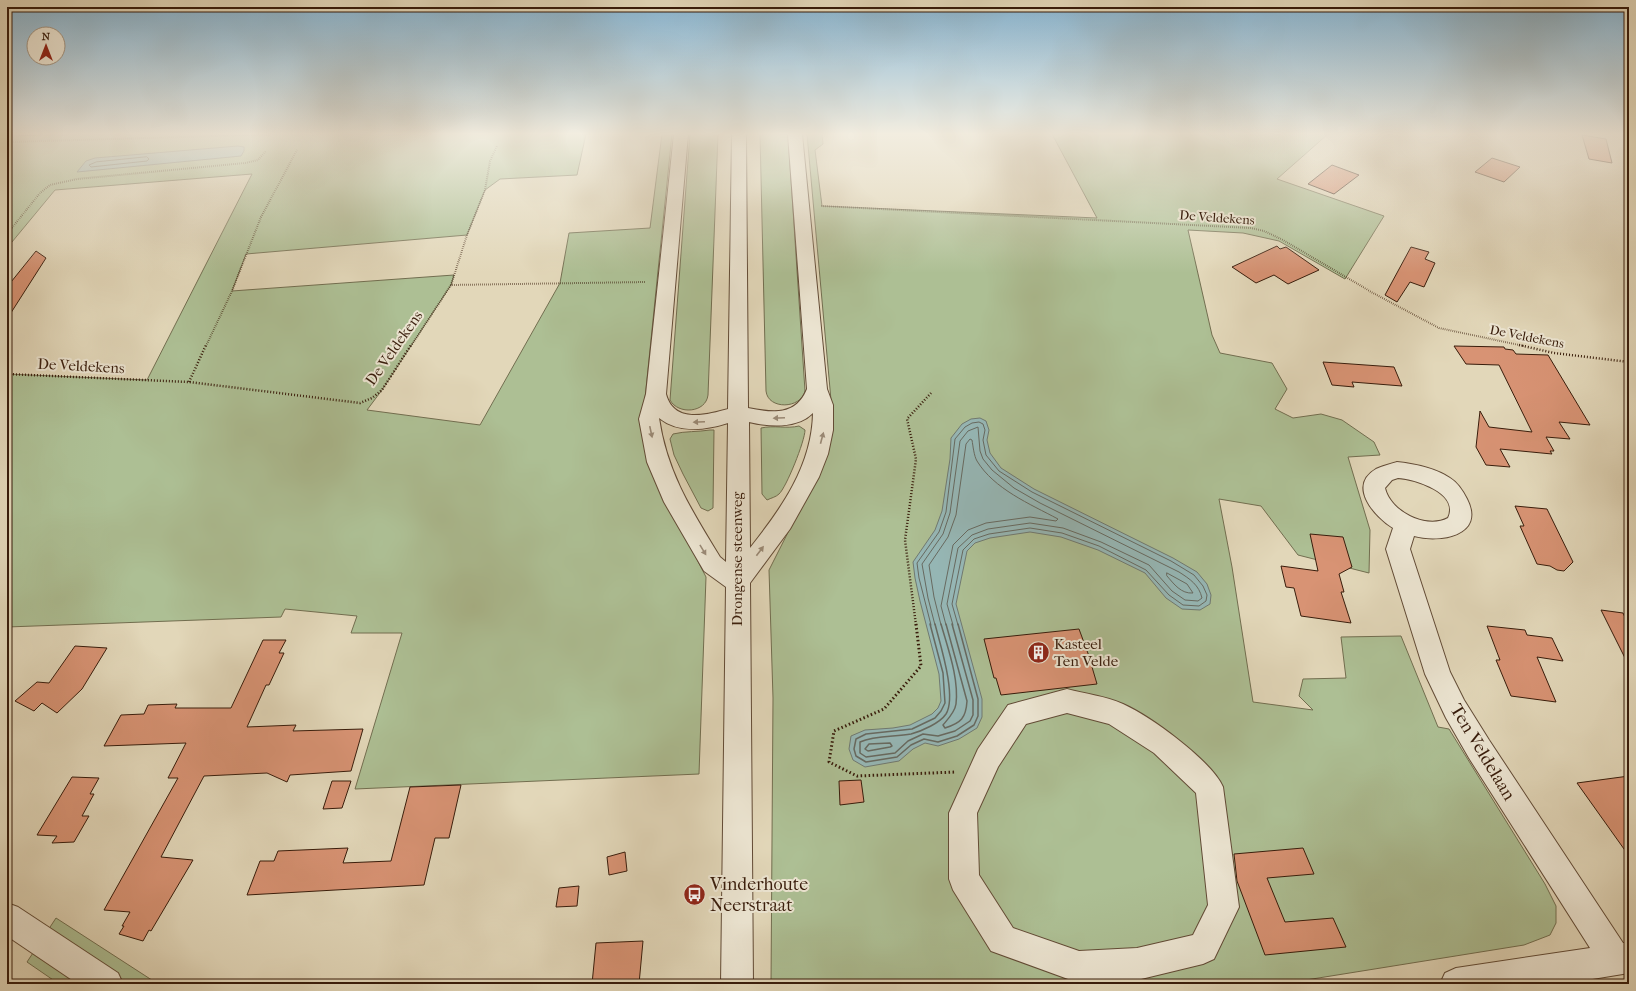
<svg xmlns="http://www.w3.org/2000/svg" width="1636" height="991" viewBox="0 0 1636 991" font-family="'IM FELL French Canon',serif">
<rect width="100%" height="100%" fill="#e2d7b9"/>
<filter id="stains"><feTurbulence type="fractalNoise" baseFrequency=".005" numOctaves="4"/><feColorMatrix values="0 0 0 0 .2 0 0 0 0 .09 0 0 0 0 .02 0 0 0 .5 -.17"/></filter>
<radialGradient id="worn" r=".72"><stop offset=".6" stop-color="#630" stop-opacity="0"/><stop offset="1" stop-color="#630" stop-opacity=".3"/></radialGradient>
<g fill="#adbf94" stroke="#726e50">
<path d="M91,134h495l-9,41 -77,4 -15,11 -18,45 -221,19 -14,37 222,-16 -3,10 -69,105 -15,20 113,15 80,-142 9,-50 81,-5 12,-94h10l-29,284 10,55 53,104 -7,197 -344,15 47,-156h-51l6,-17 -72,-7 -4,8 -274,10v-253l140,6 105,-206 -197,16 -48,58v-112z"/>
<path d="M690,134h28l-10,261c-2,18 -30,20 -38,5z"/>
<path d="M760,134h28l17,257c-4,18 -37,19 -39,0z"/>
<path d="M807,134h15l1,10 -8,6 7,56 275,12 -45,-84h276l-51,45 107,37 -39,63 -66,-38 -36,-8 -55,-3 24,105 8,18 52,10 15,26 -12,20 18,9 28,-4 21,6 32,22 6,13 -32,2 22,73 -1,43 -71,-18 -37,-49 -42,-7 13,68 21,135 60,8 -14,-14 4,-17 43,-1 -5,-41 60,-1 37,91 11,2 96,155 11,22v17l-6,12 -26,10 -243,39h-510l2,-286 -4,-128 45,-89 18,-57 -1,-24z"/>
<path d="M799,426l6,4c0,11 -19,58 -26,64 -3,3 -8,4 -12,6l-5,-6 -1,-66c13,-3 26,1 38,-2z"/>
<path d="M710,430h4l-1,78 -5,3 -7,-3 -18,-34 -9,-19 -4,-16 3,-5c12,-3 25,-2 37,-4z"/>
<path d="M56,918l102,66h-99l-32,-22z"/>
</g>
<g fill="#96b8b7" stroke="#707a72">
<path d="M238,146l6,1v4l-3,5 -164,16 9,-11 9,-3z"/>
<path d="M980,418l6,3 3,9 -2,10 3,13 11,15 33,21 139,69 24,14 10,12 4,11 -1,9 -10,6 -18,-1 -16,-11 -21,-25 -47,-23 -37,-13 -31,-5 -40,6 -15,5 -8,8 -11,53 26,95v18l-5,11 -18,11 -21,7 -13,-3 -12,6 -14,12 -34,6 -12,-7 -4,-11 2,-13 14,-6 28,-2 17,-3 22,-11 6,-6 3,-7 -2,-27 -19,-73 -5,-23 -2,-16 22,-32 7,-19 8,-52 1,-21 11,-14 9,-5z"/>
</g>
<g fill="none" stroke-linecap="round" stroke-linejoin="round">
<g stroke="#676a61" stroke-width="1">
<path d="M147,157l2,2 -2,2 -56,6 -2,-2 7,-3z"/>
<path d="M1167,573l20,11 6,9c-12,1 -19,-9 -26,-17z"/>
<path d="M931,625l-12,-47 -2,-15 22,-31 7,-20 9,-73 10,-12 7,-4 7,-1 4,2 2,6 -2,10 3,15 13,16 33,21 139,69 23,14 9,11 4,9 -1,6 -7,5 -16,-1 -14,-10 -23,-25 -47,-24 -37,-13 -32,-5 -41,6 -15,5 -11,11 -11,54 6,21"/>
<path d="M935,625l-7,-27 -6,-34 21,-30 7,-21 10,-72 8,-10 10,-4 2,24 3,8 9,11 22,18 26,15 139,69c11,7 20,13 23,26l-4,3 -13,-1 -13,-9 -23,-26 -48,-23 -38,-14 -33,-5 -42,6 -16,6 -14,13 -11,56 6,21"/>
<path d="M941,625l-7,-28 -5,-32 19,-28 8,-22 10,-71 4,-5 2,1c1,6 2,16 5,21 17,28 53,43 81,58l-2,2 -26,-4 -44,6 -18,7 -15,15 -12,61 5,19"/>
</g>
<g stroke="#676a61" stroke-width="1.5">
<path d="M930,624l13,49 2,30 -4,8 -6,7 -23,11 -46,5 -10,5 -2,10 2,7 10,6 31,-5 14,-12 13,-6 14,3 19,-6 17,-11 4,-9v-17l-20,-75"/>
<path d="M935,624c5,20 22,72 11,90 -6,9 -24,17 -35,20 -16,3 -36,1 -51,8v11l6,4 29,-4 13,-12 15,-7 15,2 17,-5 15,-10 3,-6v-15l-21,-76"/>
<path d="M941,624c7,25 18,54 15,80 -1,8 -8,15 -13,21l2,3c16,-5 21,-10 22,-27l-21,-77"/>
<path d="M890,743l2,3 -2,1 -22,4 -3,-2 4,-5z"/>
</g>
</g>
<g fill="#d89374" stroke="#381c0b">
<path d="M1582,135l24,4 6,24 -23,-4z"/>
<path d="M1492,158l28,9 -16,15 -29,-10z"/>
<path d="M1332,165l27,10 -25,19 -26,-10z"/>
<path d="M1277,246l3,3 6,-2 33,23 -31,14 -14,-9 -18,8 -24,-16z"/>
<path d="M1411,247l18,5 -4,7 10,4 -11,24 -14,-5 -13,20 -12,-7z"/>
<path d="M36,251l10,7 -39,61v-32z"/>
<path d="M1454,346l50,1 1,2 8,1 3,4 32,1 42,70 -31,-3 11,17 -24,-2 8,14h-4l2,3 -52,-5 10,18 -24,-2 -10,-18 4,-36 9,16 43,5 -33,-67 -33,-1z"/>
<path d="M1323,362l71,5 8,19 -50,-4 2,5 -22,-2z"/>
<path d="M1515,506l32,3 26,53 -9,9 -7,-1 -7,-4 -13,-2 -17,-38h4z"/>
<path d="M1310,534l33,3 9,30 -13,7 5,18h-3l10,31 -50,-7 -7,-28 -8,-1 -5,-21 37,5z"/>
<path d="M1601,610l22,3 6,13v40z"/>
<path d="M1487,626l38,4 2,5 25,3 11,23 -26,-4 19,45 -45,-6 -15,-36h4z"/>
<path d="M1079,629l14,38h-1l5,17 -96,11 -5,-17h-2l-10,-39z"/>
<path d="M263,640h23l-7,13h5l-15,32h-3l-19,42 49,-2 -3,6 70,-2 -12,42 -61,4 -3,7 -20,-9 -63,3 -43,81 32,3 -42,71 -2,-1 -6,11 -24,-7 5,-8h-2l8,-14 -26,-2 74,-132h-10l18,-35 -82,3 17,-31 23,-1 4,-9 29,-1 -2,4h56z"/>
<path d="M75,646l32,2 -25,41 -25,24 -15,-10 -8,8 -19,-10 22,-19 12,1z"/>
<path d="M1629,776v80l-52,-73z"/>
<path d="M72,777l27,1 -9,16h4l-12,22h7l-15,26 -22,1 5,-7 -20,-1z"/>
<path d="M861,780l3,22 -24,3 -1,-24z"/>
<path d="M332,781h19l-9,27 -19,1z"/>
<path d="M461,785l-12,53h-14l-11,47 -177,10 13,-34h14l4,-10 70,-3 -5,15 48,-2 19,-74z"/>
<path d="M1303,848l11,26 -47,4 18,44 48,-4 13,29 -81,8 -28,-74 -3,-27z"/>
<path d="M625,852l2,19 -18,4 -2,-18z"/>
<path d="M579,886l-2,20 -21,1 3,-19z"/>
<path d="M643,941l-4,43h-47l4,-41z"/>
</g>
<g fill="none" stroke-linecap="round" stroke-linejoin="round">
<defs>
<g id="minor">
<path d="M674,134h14l-22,260c8,30 40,21 62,15l4,-275h14l2,274c25,5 48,8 59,-19l-19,-255h14l25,255 6,16v25l-5,24 -9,23 -29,52 -40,54 3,401h-32l5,-397 -22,-16 -40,-69 -17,-40 -8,-43 7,-25zM813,413c-1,53 -32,96 -63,135l-1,-126c20,5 48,7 64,-9zM659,418c20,16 47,12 69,5l-2,139 -6,-5c-28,-46 -53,-84 -61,-139z"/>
<path d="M1397,462c18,2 38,6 53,16 8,5 13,13 17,21 19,37 -28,44 -53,37l-4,13 40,123 14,28 25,40 134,203h6v30l-67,11h-122l5,-11 11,-5 134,-20 -121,-190 -23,-40 -21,-44 -39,-125 7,-21c-18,-11 -46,-42 -17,-59 6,-3 14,-5 21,-7zM1398,478c17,1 62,15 50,40 -22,12 -58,-7 -63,-30l7,-8z"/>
<path d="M1067,689c18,5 39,7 56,15 27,12 89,57 100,83l16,120 -25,52 -11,5 -66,16 -58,3 -88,-32 -38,-61 -4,-11v-66l29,-64 30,-44zM1067,713l42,11 45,29 42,40 12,112 -15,30 -56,13 -58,3 -66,-23 -34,-53 -2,-62 21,-46 28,-43z"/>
<path d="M7,903l11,4 100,66 5,11h-45l-71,-48z"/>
</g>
</defs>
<use href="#minor" stroke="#624b36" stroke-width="2"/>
<g stroke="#381c0b" stroke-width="2" stroke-dasharray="0.5 1.5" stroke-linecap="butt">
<path d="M7,142l277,-8"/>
<path d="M821,206l430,22 13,3 19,9 90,53 66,35 85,18"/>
<path d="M7,234l33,-41 10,-8 27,-6 168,-16 13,-3 8,-9"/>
<path d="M451,285l16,-50 18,-45 5,-29 7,-15"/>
<path d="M206,346l26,-55 29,-74 36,-67"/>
<path d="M411,346l40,-61 195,-3"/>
</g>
<g stroke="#381c0b" stroke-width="2.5" stroke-dasharray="1 2" stroke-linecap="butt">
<path d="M1519,345l35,8 75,9"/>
<path d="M7,374l182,8 171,21 12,-5 10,-8 29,-45"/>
<path d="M189,382l17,-37"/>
<path d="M916,625l-11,-85 11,-81 -9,-40 24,-26"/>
</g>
<path stroke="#381c0b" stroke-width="3" stroke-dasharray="1.5 2.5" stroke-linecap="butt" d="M916,624l5,42 -37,43 -50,22 -5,31 28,14 99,-4"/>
<use href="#minor" fill="#ece5d2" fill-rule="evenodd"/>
</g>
<defs><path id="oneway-solid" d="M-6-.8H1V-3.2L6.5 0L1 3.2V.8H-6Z"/></defs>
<g fill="#9b8b78">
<use href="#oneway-solid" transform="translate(779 418) rotate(178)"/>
<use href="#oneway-solid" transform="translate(699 422) rotate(177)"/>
<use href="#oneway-solid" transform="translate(651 432) rotate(78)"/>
<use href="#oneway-solid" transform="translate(822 438) rotate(-75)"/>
<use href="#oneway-solid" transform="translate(703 550) rotate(59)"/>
<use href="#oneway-solid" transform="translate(760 551) rotate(-53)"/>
</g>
<linearGradient id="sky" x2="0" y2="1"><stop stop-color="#87b6d4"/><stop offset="0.49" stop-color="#f2ede0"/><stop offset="1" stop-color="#f2ede0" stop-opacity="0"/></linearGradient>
<rect width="1636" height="273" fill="url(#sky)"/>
<defs>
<symbol id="building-disc" viewBox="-11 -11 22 22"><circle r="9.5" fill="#8f2418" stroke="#ece5d2"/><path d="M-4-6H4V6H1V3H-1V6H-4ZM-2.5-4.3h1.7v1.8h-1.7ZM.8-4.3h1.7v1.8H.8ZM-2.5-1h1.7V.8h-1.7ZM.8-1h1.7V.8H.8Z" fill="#fff"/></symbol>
<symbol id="bus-disc" viewBox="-11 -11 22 22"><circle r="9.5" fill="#8f2418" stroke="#ece5d2"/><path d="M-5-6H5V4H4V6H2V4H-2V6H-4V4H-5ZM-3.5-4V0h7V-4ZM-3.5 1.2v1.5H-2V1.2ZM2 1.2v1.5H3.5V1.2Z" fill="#fff"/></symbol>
</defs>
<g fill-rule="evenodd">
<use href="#building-disc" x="1026" y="640" width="25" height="25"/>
<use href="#bus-disc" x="682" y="882" width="25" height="25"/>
</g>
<g text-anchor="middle" stroke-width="4" stroke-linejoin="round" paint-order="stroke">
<g font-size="13" fill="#381c0b" stroke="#ece5d2">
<text transform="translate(1217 217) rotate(4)" y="5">De Veldekens</text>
<text transform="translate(1527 336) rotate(11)" y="5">De Veldekens</text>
</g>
<g font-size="15" fill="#381c0b" stroke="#ece5d2">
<text transform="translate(394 348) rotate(-55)" y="5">De Veldekens</text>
<text transform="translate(81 366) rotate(3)" y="5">De Veldekens</text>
<text transform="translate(737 559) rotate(-90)" y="5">Drongense steenweg</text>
</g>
<g font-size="15" fill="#381c0b" stroke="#ece5d2" text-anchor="start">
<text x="1054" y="649">Kasteel<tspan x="1054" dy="17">Ten Velde</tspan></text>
</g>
<g font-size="18" fill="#381c0b" stroke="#ece5d2">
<text transform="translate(1483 752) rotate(59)" y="6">Ten Veldelaan</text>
</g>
<g font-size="18" fill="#381c0b" stroke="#ece5d2" text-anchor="start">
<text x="710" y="890">Vinderhoute<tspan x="710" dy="21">Neerstraat</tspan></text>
</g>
</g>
<rect width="1636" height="991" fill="none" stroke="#e2d7b9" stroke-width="24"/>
<rect x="8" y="8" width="1620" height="975" fill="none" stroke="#381c0b" stroke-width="2"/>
<rect x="12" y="12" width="1612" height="967" fill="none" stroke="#381c0b"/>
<g transform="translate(46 46)"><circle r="19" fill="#ece5d2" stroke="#a49582"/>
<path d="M0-3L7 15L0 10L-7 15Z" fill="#8f2418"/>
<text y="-6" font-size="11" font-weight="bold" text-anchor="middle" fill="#381c0b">N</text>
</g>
<rect width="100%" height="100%" filter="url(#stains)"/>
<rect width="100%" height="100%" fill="url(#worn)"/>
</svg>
